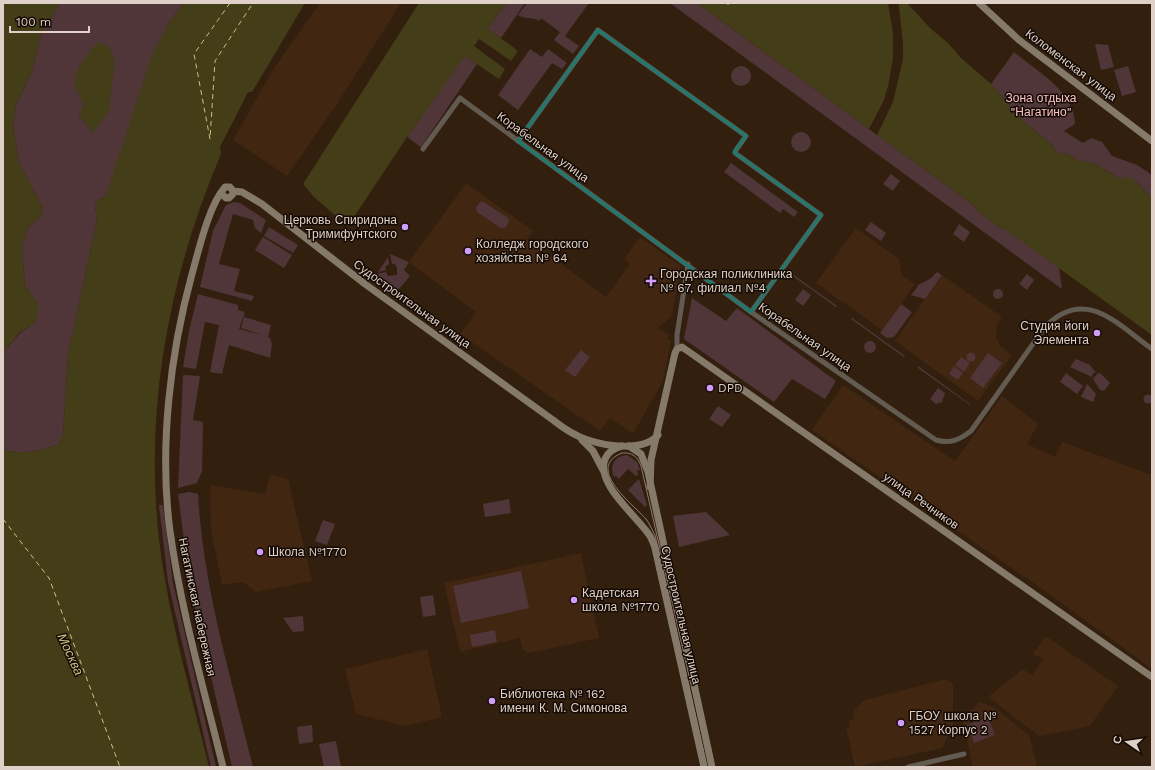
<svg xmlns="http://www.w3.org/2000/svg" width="1155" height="770" viewBox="0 0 1155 770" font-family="'Work Sans',sans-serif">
<rect width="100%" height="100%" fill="#331f0e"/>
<g fill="#412611">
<path d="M320,3h81l-64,101 -50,72 -54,-36 41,-72z"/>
<path d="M466,183l67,48 -6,8 79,58 24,-33 -6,-5 16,-22 41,29 -9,50 -14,12 11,7 -2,4 4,2 -8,40 -30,53 -23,-16 -10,13 -140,-97 16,-22 -67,-50z"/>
<path d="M856,228l43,31 3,16 13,9 -33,46 -66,-47z"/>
<path d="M942,275l60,42 -5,8 -1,13 4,8 12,9 -34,46 -83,-60z"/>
<path d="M843,385l112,76 47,-65 36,28 -11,20 28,13 7,-15 90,33v194l-100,-73 -240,-166z"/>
<path d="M270,474l18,5 24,102 -56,11 -13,-10 -21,3 -11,-54 -1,-46 55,9z"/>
<path d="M581,553l18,85 -70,15 -6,-3 -3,-12 -60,14 -16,-69z"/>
<path d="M1046,636l72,50 -28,40 -51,10 -51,-39 35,-28 9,6 11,-16 -10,-5z"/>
<path d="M427,649l15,68 -37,9 -49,-12 -11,-45z"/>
<path d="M946,679l7,5v42l-11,22 -87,19 -9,-40 4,-1 -1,-5 5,-3 -1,-7 12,-11z"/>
<path d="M980,702l15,6 34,27 8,32h-64l-11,-49z"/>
</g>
<g fill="#503638" fill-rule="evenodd">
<path d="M60,3h124l-16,21 -63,174 -6,1 -4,7 2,14 -29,135 -5,79 -4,10c-18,7 -37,11 -56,6v-98l19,-21 13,-8 3,-19 -13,-18 -3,-40 6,-19 13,-11 2,-8 -24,-45 -6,-38 3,-20 16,-34 9,-37zM84,106l9,27 -14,-18z"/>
<path d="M507,3h18l-24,35 -14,-10z"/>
<path d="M527,3h62l-24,33 14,10 -6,8 -19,-14 6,-8 -19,-14 -2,3c-8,-5 -13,-1 -21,-6z"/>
<path d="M670,3h27l279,204 -1,2 27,20 1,-2 56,41 3,21z"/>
<path d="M1095,44l13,1 6,22 -13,3z"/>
<path d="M530,49l12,8 6,-8 19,14 -5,6 -10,-6 -34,47 -20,-15z"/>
<path d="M1014,52c23,19 61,40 61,72l-11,7 19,12 8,-5 11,4 10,14 25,9 15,10v24l-16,-18 -17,-3 -24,-14 -18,-4 -9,-6 -11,-1 -5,-8 -29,-24 -32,-37z"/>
<path d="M465,55l12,9 -56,83 -14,-10z"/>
<path d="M1128,66l8,26 -14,4 -8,-26z"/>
<circle cx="741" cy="76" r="10"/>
<circle cx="801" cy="142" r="10"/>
<path d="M731,163l67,49 -4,5 -11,-8 -3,4 -56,-41z"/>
<path d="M891,174l9,7 -7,10 -10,-7z"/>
<path d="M482,201l26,17 1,4 -4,6h-4l-24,-16 -1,-5z"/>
<path d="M234,202l6,1 26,17 -5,13 -6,-5 -2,-8 -20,-6 -14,50 21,5 -6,22 20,5 -2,5 -52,-14 13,-56 13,-26z"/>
<path d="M871,222l15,11 -5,8 -16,-11z"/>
<path d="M959,224l11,8 -6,10 -11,-8z"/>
<path d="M269,227l29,18 -5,8 -29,-17z"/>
<path d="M263,237l29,18 -8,13 -29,-18z"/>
<path d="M390,254l19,8 -5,8 6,6 -16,19 -22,-16 4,-5 10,-2 2,4 9,-1v-7l-2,-4h-3z"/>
<path d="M388,257l1,7 -4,3 1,3 -8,2z"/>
<path d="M788,271l49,35 -1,1 -49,-35z"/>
<path d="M937,272l5,3 -17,24 -14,-4 5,-6 2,-4 12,-6z"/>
<path d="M1027,274l7,6 -7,10 -8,-6z"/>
<path d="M803,289l8,6 -8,11 -8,-6z"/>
<circle cx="998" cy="294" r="5"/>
<path d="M198,294l40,11v5l7,2 -6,17 23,6 -21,-7 3,-11 27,8 -3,12 2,1 2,6 -2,14 -41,-13 -7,29 -12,-2 9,-47 -14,-3 -9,47 -13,-2 6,-36z"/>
<path d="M692,298l34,23 11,-13 99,73 -11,18 -33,-20 -18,23 -90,-63z"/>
<path d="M901,304l11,8 -18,25 -7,1 -7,-5z"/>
<path d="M852,318l53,38 -1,1 -53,-38z"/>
<circle cx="870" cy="347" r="6"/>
<path d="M581,350l9,7 -15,20 -10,-7z"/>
<circle cx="971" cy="357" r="4.5"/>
<path d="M988,353l14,10 -19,25 -13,-10z"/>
<path d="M961,357l9,6 -6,9 -9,-7z"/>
<path d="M1076,359l14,6 6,8h-3l-1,4 -22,-10z"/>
<path d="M918,366l52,38v1l-52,-37z"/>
<path d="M954,366l9,7 -5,7 -9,-6z"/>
<path d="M1066,373l17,13 -6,8 -17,-12z"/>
<path d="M1098,373l3,1 9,9 -6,8 -4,-1 -7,-11z"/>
<path d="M183,375l17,1 -7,44 10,2 -1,49 -5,12 -19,5z"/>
<path d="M1087,384l9,10 -3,8 -12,-5z"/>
<path d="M938,388l7,5 -3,9 -6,2 -6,-5z"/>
<circle cx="1148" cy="399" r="4.5"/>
<path d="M718,406l13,9 -9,12 -13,-8z"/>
<path d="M627,455l10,7 3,8h-3l1,5 -2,1 -8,-7 -9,10 -3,-3 -2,1c-5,-12 1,-21 13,-22z"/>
<path d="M639,479l8,26 -2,2 -17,-17z"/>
<path d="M189,492l9,2c5,93 33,183 55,273h-21l-42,-181 -12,-92z"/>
<path d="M509,499l2,14 -26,4 -2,-13z"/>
<path d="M159,505h4l10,78 43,184h-5l-43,-185z"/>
<path d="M706,512l24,23 -51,12 -6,-31z"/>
<path d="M323,520l12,4 -8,21 -12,-4z"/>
<path d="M521,571l8,37 -68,15 -8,-37z"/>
<path d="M433,595l3,20 -13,2 -3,-20z"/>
<path d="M303,616l1,15 -11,1 -10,-14z"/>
<path d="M495,630l2,12 -25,5 -2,-12z"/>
<path d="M988,717l7,18 -21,8 -7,-18z"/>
<path d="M312,725l1,17 -14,2 -2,-17z"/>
<path d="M336,741l5,26h-17l-5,-23z"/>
</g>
<g fill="#433e18">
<path d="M3,3h57l-19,31 -9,37 -16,34 -3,20 6,38 24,45 -2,8 -13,11 -6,19 3,40 13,18v11l-3,8 -14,8 -18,21z"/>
<path d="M184,3h121l-53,89h-4l-28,55 1,7c-57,134 -82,281 -56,426 11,63 29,125 44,187h-206v-317c19,5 38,1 56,-6l4,-10 5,-79 29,-135 -2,-14 4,-7 6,-1 46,-140 17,-34z"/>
<path d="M419,3h88l-20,25 31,23 -7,10 -32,-22 -5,7 31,23 -6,10 -34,-23 -58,81 -57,86h-6l-30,-26 -11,-13z"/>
<path d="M697,3h210l24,26 17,14 13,15 30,26 32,37 29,24 5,8 11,1 9,6 18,4 24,14 10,-1 7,4 16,18v136l-149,-107 -1,1 -27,-20 1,-2z"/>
<path d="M99,42l10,5 6,14 -6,50 -16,22 -14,-18 5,-10c-3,-6 -7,-13 -9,-20 -3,-13 15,-35 24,-43z"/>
</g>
<path fill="#331f0e" d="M888,3h10l1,3 4,38v15l-10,43 -16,33 -8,-6 15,-29 4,-14 5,-28v-25z"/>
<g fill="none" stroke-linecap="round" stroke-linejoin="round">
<g stroke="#cac27f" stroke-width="1" stroke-dasharray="5 4" stroke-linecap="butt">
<path d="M230,3l-36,51 16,85 5,-78 38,-58"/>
<path d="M728,3v2"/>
<path d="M3,519l46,59 71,189"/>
</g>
<g stroke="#625b51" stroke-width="5">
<path d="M518,141l80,-111 148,106 -10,14 -1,3 86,62 -70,97"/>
<path d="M423,149l37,-51 291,214 185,128c15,4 23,0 35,-9l74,-104c40,-41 72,-3 107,22"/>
<path d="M677,349v-14l11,-71"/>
<path d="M908,767l56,-13"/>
</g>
<g stroke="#857a69" stroke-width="7">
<path d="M979,3l40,37 133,101"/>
<path d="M222,194l4,4h3l4,-4v-3"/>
<path d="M582,440l11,11 10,19"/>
<path d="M622,446c-8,2 -14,6 -17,13 -10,25 33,58 45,77 2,4 4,8 5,12l49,219"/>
<path d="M629,446l12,8 7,18 64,295"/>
<path d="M650,487l1,-27 24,-107 2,-4 5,-2 470,330"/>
<path d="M223,767c-19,-78 -42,-156 -53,-236 -11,-83 0,-177 22,-257 7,-25 17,-69 33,-87h5l3,4 9,1 20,12 103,80 188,136c10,8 22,16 35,20 18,6 56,12 70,-5"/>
</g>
<path stroke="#8c7b6e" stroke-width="1" d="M707,767l-52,-232c-3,-5 -5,-11 -9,-16 -12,-14 -62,-51 -24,-66 10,-1 16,4 19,13l69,301"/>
</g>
<path fill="none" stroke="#197b72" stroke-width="3" stroke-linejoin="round" d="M598,30l148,106 -12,16 87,63 -70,97 -233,-171z"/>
<g fill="#d09dff" stroke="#140b05" stroke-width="1.5">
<circle cx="405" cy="227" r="4"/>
<circle cx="468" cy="251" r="4"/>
<path d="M649 275h4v4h4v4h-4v4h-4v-4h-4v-4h4z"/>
<circle cx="1097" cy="333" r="4"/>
<circle cx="710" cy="388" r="4"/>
<circle cx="260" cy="552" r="4"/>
<circle cx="574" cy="600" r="4"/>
<circle cx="492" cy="701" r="4"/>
<circle cx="901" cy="723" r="4"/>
</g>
<g text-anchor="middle" stroke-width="3" stroke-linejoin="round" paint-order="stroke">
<g font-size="12" fill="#dfd1c7" stroke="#140b05">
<text transform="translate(1071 65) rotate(37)" y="4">Коломенская улица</text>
<text transform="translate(543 147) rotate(36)" y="4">Корабельная улица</text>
<text transform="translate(412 304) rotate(36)" y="4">Судостроительная улица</text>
<text transform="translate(805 337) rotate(35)" y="4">Корабельная улица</text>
<text transform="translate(921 501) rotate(35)" y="4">улица Речников</text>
<text transform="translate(197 607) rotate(78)" y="4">Нагатинская набережная</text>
<text transform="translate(681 615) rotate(77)" y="4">Судостроительная улица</text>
</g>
<g font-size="12" fill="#fcc0c4" stroke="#140b05">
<text x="1041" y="102">Зона отдыха<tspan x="1041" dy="14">"Нагатино"</tspan></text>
</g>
<g font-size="12" fill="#dfd1c7" stroke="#140b05" text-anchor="start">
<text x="397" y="224" text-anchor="end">Церковь Спиридона<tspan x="397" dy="14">Тримифунтского</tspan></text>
<text x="476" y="248">Колледж городского<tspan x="476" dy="14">хозяйства № 64</tspan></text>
<text x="660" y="278">Городская поликлиника<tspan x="660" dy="14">№ 67, филиал №4</tspan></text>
<text x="1089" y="330" text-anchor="end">Студия йоги<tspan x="1089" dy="14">Элемента</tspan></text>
<text x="718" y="392">DPD</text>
<text x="268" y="556">Школа №1770</text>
<text x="582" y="597">Кадетская<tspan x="582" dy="14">школа №1770</tspan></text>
<text x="500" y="698">Библиотека № 162<tspan x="500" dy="14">имени К. М. Симонова</tspan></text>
<text x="909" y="720">ГБОУ школа №<tspan x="909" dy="14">1527 Корпус 2</tspan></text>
</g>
<g font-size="13" font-style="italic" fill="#cac27f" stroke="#140b05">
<text transform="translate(71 654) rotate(65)" y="5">Москва</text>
</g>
</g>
<rect width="1155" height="770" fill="none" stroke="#dfd1c7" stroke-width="8"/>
<g transform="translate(1127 742) rotate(283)" stroke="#140b05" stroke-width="3" paint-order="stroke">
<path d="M0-3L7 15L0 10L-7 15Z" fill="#dfd1c7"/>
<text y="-6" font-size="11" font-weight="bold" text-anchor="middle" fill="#dfd1c7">С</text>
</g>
<path d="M10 26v6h79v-6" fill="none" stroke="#dfd1c7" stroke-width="2"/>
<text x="16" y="26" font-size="12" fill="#dfd1c7" stroke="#140b05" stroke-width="3" paint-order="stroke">100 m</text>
</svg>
